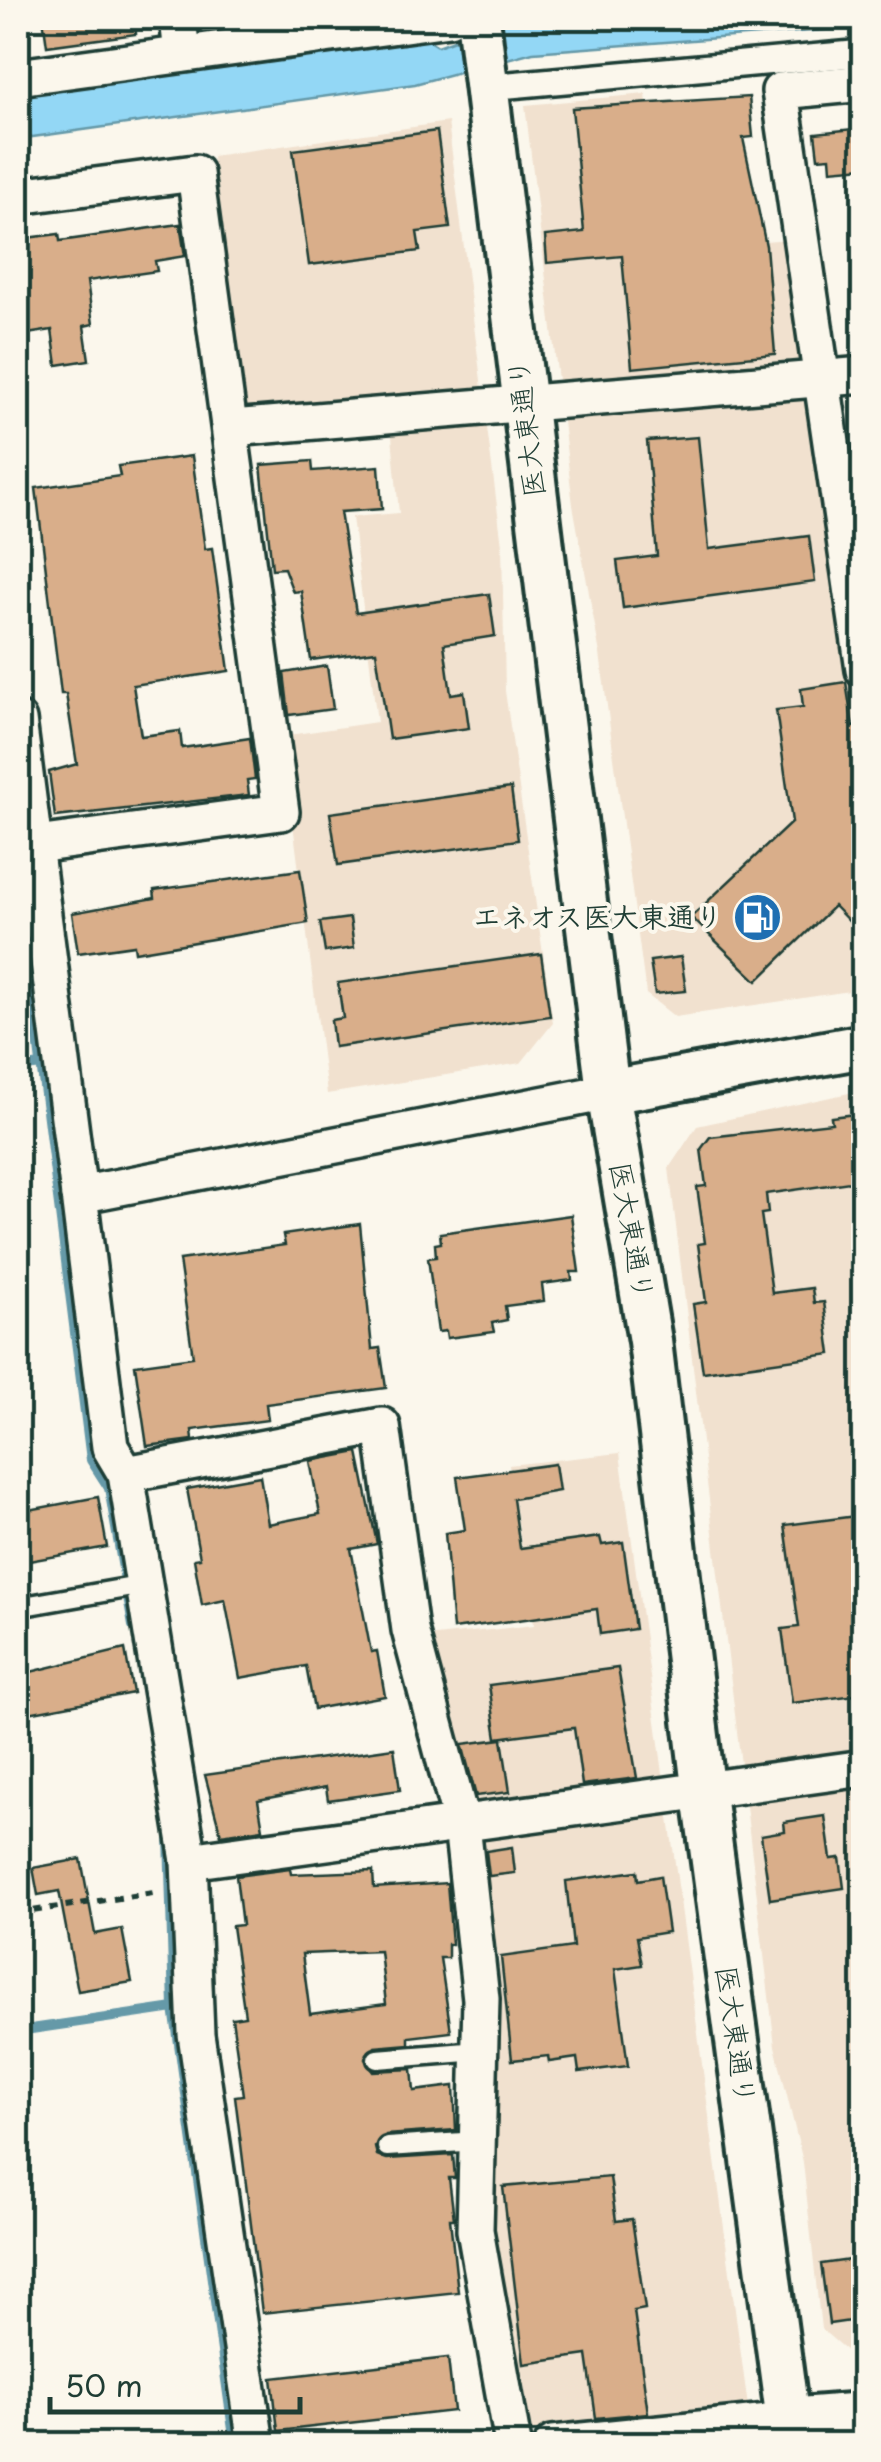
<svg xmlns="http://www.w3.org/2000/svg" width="881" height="2462" viewBox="0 0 881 2462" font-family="'Playpen Sans','Klee One',sans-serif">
<rect width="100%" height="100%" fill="#fbf7ec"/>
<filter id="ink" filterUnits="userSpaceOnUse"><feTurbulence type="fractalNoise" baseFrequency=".01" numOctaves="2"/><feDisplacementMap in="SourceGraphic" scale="20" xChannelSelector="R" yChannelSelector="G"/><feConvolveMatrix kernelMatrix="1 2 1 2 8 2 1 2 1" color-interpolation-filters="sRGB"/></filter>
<g filter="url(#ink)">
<g fill="#f1e1cf">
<path d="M646,94l13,125 53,26 79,-6 72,532v218l-188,28 -29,-23 -46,-340 -27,-149 -48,-400z"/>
<path d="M448,122l54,423 3,146 48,332 -32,40 -194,31 -45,-358 95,-14 -25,-205 47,-4 -10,-110 -147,14 -30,-261z"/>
<path d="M863,1090v1272h-3l-39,-33 -18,-167 -28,-116 -106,-878 28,-42z"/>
<path d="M620,1453l133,991h-136l-4,-22 -83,11 -42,-229 11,-244 -29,-154 -43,-169 107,-12 -25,-160z"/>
</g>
<path fill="#93d7f5" stroke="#6599a8" stroke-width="2.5" d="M513,18h350v9l-330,25 -118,32 -397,55v-44l407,-57 13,8z"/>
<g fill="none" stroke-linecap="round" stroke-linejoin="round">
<g stroke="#6599a8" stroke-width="10">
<path d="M18,880l73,580 18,28 24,138"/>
<path d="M18,1068l24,-3"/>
<path d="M169,1835l5,173 61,436"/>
<path d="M18,2031l156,-23"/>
</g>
</g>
<g fill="#d9ae8a" stroke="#1f3d34" stroke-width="2.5" fill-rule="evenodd">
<path d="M43,18h92l1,16 -89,12z"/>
<path d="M749,97l4,40 -10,1 23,108 9,108 -143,14 -10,-112 -75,7 -2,-27 39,-4 -12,-124z"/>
<path d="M864,128v39l-33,3 -1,-13 -12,1 -3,-25z"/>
<path d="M437,131l13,97 -33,4 3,19 -111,14 -16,-115z"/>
<path d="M180,224l5,32 -30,5 2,10 -70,10 6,43 -9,2 5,34 -32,5 -5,-35 -31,5 -3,-96 41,-5 1,7z"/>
<path d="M698,437l11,112 100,-13 6,46 -192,26 -6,-47 40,-5 -10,-115z"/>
<path d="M192,456l13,93 7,-1 17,123 -96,14 8,51 39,-5 2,17 68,-10 5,41 -8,1 2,15 -194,22 -6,-45 28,-8 -11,-70h-5l-25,-206 84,-12 -2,-10z"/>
<path d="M312,461l1,10 66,-5 3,43 -42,3 16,101 133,-19 6,42 -51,8 7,50 13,-2 5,36 -80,11 -13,-88 -65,9 -10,-69 -8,1 -9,-24 -12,1 -11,-104z"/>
<path d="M327,666l6,43 -44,6 -5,-42z"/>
<path d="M846,682l7,45 11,-1v211l-30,-31 -77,75 -66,-64 101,-95 -16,-112 27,-3 -2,-18z"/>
<path d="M511,788l7,52 -180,25 -8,-52z"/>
<path d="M300,870l8,53 -173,29 -1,-7 -56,8 -6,-40 83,-15 -1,-8z"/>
<path d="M350,918l4,30 -29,4 -5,-30z"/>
<path d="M541,954l9,62 -216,31 -3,-27 12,-2 -5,-35z"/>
<path d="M681,957l5,34 -31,3 -5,-33z"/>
<path d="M864,1113v67l-98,14 2,19 -7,1 11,79 40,-5 2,15 10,-1 7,52 -128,18 -10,-68 13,-2 -8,-58 7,-1 -8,-56 9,-1 -5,-37 9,-12 122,-14 -1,-6z"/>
<path d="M571,1215l8,57h-8l1,8 -30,4 2,17 -39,5 2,14 -15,3 2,9 -47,6 -1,-7 -8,1 -10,-74 8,-1 -1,-13 6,-1 -1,-10z"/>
<path d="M360,1224l12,125 8,-1 6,40 -120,16 2,16 -76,10 1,10 -46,6 -12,-81 58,-8 -14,-97 106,-15 -2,-10z"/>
<path d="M358,1452l19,92 -26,5 20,103 6,-1 8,45 -71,13 -8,-43 -66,12 -15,-78 -23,5 -8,-46 6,-1 -13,-69 73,-13 8,48 52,-10 -10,-53z"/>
<path d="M555,1464l4,27 -46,8 7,49 80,-11 2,8 21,-3 12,87 -35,5 -3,-25 -144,20 -8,-96 20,-3 -8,-53z"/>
<path d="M98,1497l9,50 -89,16v-51z"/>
<path d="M864,1515v179l-72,9 -10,-74 17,-2 -14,-102z"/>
<path d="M125,1649l8,44 -115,22v-40z"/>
<path d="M618,1668l19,110 -55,7 -8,-57 -77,10 -8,-53z"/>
<path d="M502,1739l8,53 -34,4 -14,-52z"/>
<path d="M394,1748l6,42 -72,10 -2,-13 -68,13 5,29 -42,6 -16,-60z"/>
<path d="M825,1816l6,43 9,-1 4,30 -74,11 -9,-64 24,-4 -1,-9z"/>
<path d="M512,1847l3,26 -26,3 -3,-25z"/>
<path d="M81,1859l14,75 27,-5 10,53 -54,9 -19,-100 -21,4 -5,-27z"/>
<path d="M290,1869l1,5 82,-3 1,17 73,-5 5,61h-4v14h-8l11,74 -42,5v7l-34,3 -10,12 8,12 39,-2 2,22 40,-5 2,44 -70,5 -11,12 2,8 10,4 66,-4 2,23h-6l5,41h-4l8,73 -196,21 -27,-217 8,-1 -11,-77 13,-2 -13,-90 10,-1 -6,-49zM380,1951l6,53 -76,10 -8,-60z"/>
<path d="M637,1871l1,9 22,-4 8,56 -31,5 5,28 -27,4 13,97 -49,6 -2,-14 -28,4 -1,-6 -36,4 -11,-103 72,-10 -7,-66z"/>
<path d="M610,2177l6,44 16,-2 13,90 -11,2 14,102 -52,5 -9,-63 -63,9 -21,-177z"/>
<path d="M864,2258v61l-35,5 -8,-60z"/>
<path d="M448,2358l6,53 -176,20 -6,-53z"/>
</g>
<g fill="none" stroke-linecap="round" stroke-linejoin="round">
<defs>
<g id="service">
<path d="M18,1607l126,-22"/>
<path d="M377,2059l103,-8"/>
<path d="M387,2147l91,-6"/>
</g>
<path id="pedestrian" d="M510,85l354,-32"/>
<g id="minor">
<path d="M178,18l4,36"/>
<path d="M18,77l431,-59"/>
<path d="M864,83l-84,8 84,579"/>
<path d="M18,196l177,-23 86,639 -245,33"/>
<path d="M232,428l632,-53"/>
<path d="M18,720l61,475"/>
<path d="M126,1474l256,-48 28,204 52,195 19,174 -6,231 38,214"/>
<path d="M189,1861l675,-93"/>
<path d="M256,2444l-60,-410 -7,-173 -63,-387 -16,-27 -31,-252 529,-103"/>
<path d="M553,2444l234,-24"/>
</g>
<g id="tertiary">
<path d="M478,18l130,1074 42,249 53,446 88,657"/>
<path d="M608,1092l256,-46"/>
<path d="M787,2420l77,-6"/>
</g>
</defs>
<use href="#service" stroke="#1f3d34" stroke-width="25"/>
<use href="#pedestrian" stroke="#1f3d34" stroke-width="32"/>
<use href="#minor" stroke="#1f3d34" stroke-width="42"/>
<use href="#tertiary" stroke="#1f3d34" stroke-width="50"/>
<path stroke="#1f3d34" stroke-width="6" stroke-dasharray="8 8" stroke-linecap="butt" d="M18,1913l142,-21"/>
<use href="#service" stroke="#fbf7ec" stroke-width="18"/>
<use href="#pedestrian" stroke="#fbf7ec" stroke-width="25"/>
<use href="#minor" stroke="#fbf7ec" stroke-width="35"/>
<use href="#tertiary" stroke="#fbf7ec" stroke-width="42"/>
</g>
</g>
<defs>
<symbol id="fuel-disc" viewBox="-11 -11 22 22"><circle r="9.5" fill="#1f6fb2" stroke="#fbf7ec"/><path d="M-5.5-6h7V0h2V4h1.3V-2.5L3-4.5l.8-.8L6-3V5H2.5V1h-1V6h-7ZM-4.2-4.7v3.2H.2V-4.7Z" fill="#fff"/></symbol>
</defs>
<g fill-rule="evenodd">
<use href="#fuel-disc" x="730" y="890" width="55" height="55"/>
</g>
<g text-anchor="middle" stroke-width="8" stroke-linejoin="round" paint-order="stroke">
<g font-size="28" fill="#1f3d34" stroke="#fbf7ec">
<text transform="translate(526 428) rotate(-97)" y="10">医大東通り</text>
<text transform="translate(632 1231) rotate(80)" y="10">医大東通り</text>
<text transform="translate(736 2035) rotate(82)" y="10">医大東通り</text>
</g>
<g font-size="28" font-weight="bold" fill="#1f3d34" stroke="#fbf7ec" text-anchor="end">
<text x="723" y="927">エネオス医大東通り</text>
</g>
</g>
<rect width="881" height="2462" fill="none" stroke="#fbf7ec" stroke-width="60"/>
<rect x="30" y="30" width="821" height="2402" fill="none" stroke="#1f3d34" stroke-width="4" filter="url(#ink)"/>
<path d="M50 2397v15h250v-15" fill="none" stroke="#1f3d34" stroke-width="5"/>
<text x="65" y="2397" font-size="30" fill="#1f3d34" stroke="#fbf7ec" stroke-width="8" paint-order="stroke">50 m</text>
</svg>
